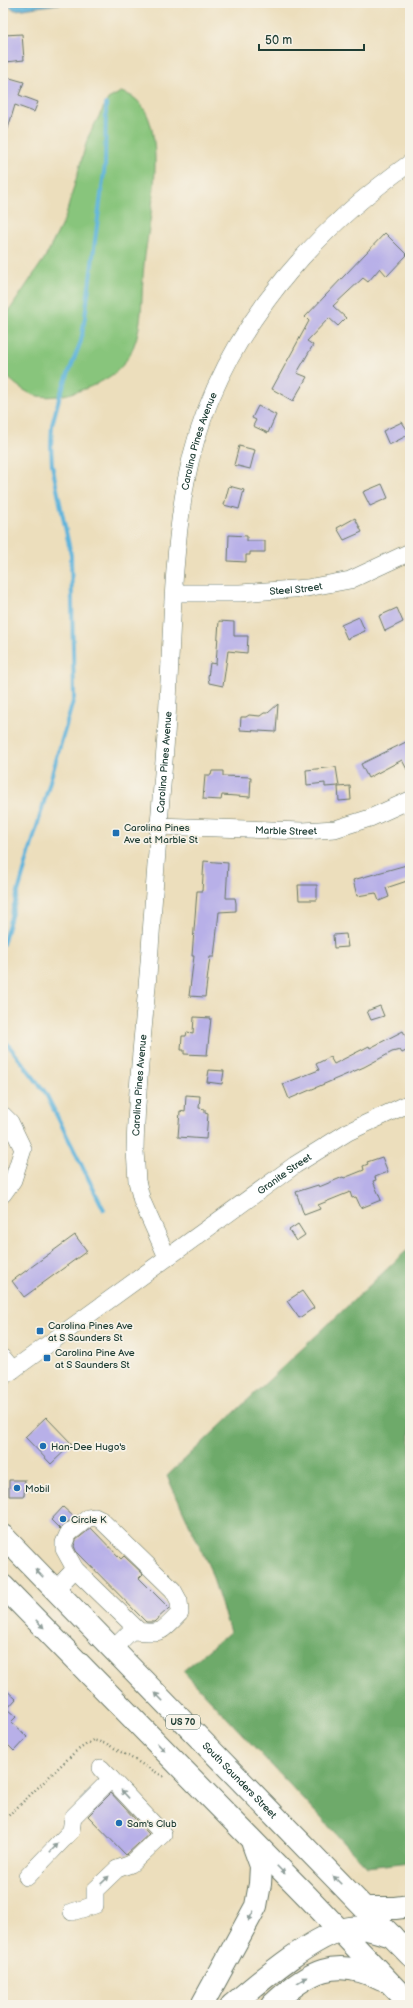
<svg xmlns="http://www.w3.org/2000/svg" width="413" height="2008" viewBox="0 0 413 2008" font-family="'Balsamiq Sans',sans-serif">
<rect width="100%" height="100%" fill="#f7f3e8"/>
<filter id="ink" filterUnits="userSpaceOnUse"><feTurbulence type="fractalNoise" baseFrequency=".025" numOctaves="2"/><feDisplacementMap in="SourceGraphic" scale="8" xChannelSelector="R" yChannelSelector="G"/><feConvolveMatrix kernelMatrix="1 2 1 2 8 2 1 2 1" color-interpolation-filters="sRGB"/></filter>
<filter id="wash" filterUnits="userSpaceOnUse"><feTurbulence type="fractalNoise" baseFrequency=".012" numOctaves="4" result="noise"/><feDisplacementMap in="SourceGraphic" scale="16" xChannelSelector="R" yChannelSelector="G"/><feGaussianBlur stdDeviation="0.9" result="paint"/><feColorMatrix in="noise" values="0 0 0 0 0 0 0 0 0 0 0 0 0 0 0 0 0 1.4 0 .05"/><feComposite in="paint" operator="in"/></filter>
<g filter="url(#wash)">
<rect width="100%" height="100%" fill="#ecdebc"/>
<path fill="#88c57b" stroke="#548158" d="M121,92c56,13 27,131 23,172 -3,28 0,58 -11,84 -3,7 -10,18 -16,23 -17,15 -56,29 -79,25 -14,-3 -25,-14 -35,-23v-51l4,-8 39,-58 19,-38 23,-81 20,-38z"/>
<path fill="#6eaa6b" stroke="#467450" d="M410,1249v613l-43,5 -184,-196 47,-39 -20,-63 -43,-93 238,-224z"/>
<path fill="#5fb4db" stroke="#3f7888" d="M5,3h61l-51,7z"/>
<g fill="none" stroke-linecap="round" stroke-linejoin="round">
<g stroke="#5fb4db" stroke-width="4">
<path d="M3,944l71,-246 -3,-143 -19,-90 -1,-20 1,-20 8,-30 21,-54 4,-24 20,-152 1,-61"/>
<path d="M3,1038l42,54 59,118"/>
</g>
</g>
<g id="blocks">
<g fill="#b8b0e8">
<path d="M22,34l2,26 -18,2 -2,-27z"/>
<path d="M3,76l21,6 -5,13 19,7 -4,10 -19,-7 -9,30 -3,-1z"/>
<path d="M385,233l22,22 -20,21 -7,-8 -12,14 -5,-4 -30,28 13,12 -8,8 -9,-8 -22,23 6,4 -16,28 10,4 -14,24 -21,-12 37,-68 -4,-4z"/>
<path d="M258,406l18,9 -8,18 -15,-7 3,-6 -4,-2z"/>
<path d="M402,422l8,12 -21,11 -6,-14z"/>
<path d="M239,446l16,4 -5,19 -16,-4z"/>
<path d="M382,484l6,14 -18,8 -7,-14z"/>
<path d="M229,486l15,4 -5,19 -15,-4z"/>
<path d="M355,518l7,14 -18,8 -7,-12z"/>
<path d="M229,535l18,1v5h18v11h-15v3h-4v7l-18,-1z"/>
<path d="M397,608l6,14 -18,9 -6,-15z"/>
<path d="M359,617l6,14 -18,8 -6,-14z"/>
<path d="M219,621l15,1v14h14l-1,17 -19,-2 -5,35 -14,-3 -1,-6 2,-14 6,1z"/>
<path d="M278,704l-2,28 -36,-2 1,-13h5l3,-2 11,1 4,-3h4z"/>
<path d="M410,740v35l-8,-15 -34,18 -7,-14z"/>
<path d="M336,767l3,19 -14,1v-4l-18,2 -1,-15z"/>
<path d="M212,771h11v5l28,1 -1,20 -28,-2 -1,5 -18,-1 2,-24h6z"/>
<path d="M350,786l1,14 -12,1 -1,-14z"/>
<path d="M204,861l24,2 -2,35h9l1,5v8l-17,1 -5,45h-4l-5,40 -16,-1 5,-40h-2l5,-65h5z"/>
<path d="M410,864v16l-24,8 3,9 -10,4 -3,-8 -19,3 -4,-16z"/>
<path d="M298,885h19v15h-18z"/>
<path d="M346,934l2,13 -14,1 -1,-13z"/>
<path d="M380,1006l4,10 -13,4 -4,-9z"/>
<path d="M194,1017l17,1 -4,37 -23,-1v-4h-3l1,-14h4l1,-4 6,1z"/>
<path d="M403,1031l7,13v5l-8,4 -2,-3 -8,2 -28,15 -75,32 -6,-15 36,-14 -3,-6 14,-7 4,7 35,-18 1,2z"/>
<path d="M209,1070l15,1 -2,13 -15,-2z"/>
<path d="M186,1095l14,1 -1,12 6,1v4l3,1 -2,25 -28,-2 2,-26 5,1z"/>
<path d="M382,1157l6,15 -13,5 1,3 -3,1 8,19 -20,8 -5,-11 -4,1 -2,-6 -32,13 2,4 -16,6 -8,-23 22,-7 1,2 24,-10 1,1 20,-8 -1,-4 5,-2 -1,-2z"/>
<path d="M298,1224l7,11 -9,6 -7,-11z"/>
<path d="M75,1235l12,16 -63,46 -12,-16z"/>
<path d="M302,1291l12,17 -15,10 -12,-17z"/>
<path d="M46,1417l26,27 -21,20 -26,-27z"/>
<path d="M9,1480h16l-1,16h-15z"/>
<path d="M63,1507l11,10 -14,12 -9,-9z"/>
<path d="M91,1528l30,31 3,-3 19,18 -4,4 30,30 -15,14h-8l-70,-71 -2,-5 2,-6z"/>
<path d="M3,1687l13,12 -9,10 9,8 -5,5 16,15 -13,14 -11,-11z"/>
<path d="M111,1793l38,41 -23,21 -38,-39z"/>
</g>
</g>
</g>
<g filter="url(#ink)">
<use href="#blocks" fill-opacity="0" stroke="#677564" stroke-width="1"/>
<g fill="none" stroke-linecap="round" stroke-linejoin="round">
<defs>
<g id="minor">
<path id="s1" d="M174,593h66l67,-5 43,-8 60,-28"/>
<path id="s2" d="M157,826l146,5 32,-2 35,-11 40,-18"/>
<path d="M3,1115l7,7 13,27 -10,31 -10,14"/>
<path id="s3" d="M167,1257l-25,-56 -5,-20 -2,-30c1,-62 9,-125 14,-188 5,-71 10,-143 16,-214 7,-89 5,-180 21,-268 25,-133 116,-242 224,-318"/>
<path d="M3,1358l10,12"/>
<path id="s4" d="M3,1377l292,-212 53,-33 62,-29"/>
<path d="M55,1590l20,-21"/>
<path d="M113,1649l18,-18c31,1 26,6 49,-18l-1,-12 -6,-11 -72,-70 -6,-3 -7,1 -20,16 -4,9v6l11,20 64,62"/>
<path d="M27,1877l44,-46 2,-14 38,-38"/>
<path d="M72,1912l23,-7v-15l22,-21 14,-5 32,-30 -62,-66"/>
</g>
<g id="highway">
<path id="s5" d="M3,1536l407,419"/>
<path d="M3,1586l304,310 103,108"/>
<path d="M365,1908h30l15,-2"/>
<path d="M202,2005l54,-99 4,-22 1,-18 -8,-22"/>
<path d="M232,2005c27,-23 84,-72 118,-77 14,-2 28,4 42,8"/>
<path d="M272,2005c35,-33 64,-50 110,-25"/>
</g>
</defs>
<use href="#minor" stroke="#677564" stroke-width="18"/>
<use href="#highway" stroke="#677564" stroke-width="24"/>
<path stroke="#677564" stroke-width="2.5" stroke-dasharray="1 3" stroke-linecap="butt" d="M3,1821l72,-69 18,-12 14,4 59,34"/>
<use href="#minor" stroke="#fff" stroke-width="17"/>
<use href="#highway" stroke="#fff" stroke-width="22"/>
</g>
<defs><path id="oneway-solid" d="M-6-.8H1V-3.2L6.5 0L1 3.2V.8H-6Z"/></defs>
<g fill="#8f9e9a">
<use href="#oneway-solid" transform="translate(39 1573) rotate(-134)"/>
<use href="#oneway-solid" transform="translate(40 1624) rotate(45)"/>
<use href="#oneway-solid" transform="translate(159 1697) rotate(-134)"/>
<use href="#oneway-solid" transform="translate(161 1747) rotate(46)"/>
<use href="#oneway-solid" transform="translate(125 1794) rotate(-133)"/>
<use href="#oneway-solid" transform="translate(54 1848) rotate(-46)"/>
<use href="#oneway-solid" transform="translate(281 1870) rotate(45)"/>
<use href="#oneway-solid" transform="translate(105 1880) rotate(-44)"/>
<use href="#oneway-solid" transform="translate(337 1880) rotate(-135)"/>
<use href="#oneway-solid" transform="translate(251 1916) rotate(118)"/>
<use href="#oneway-solid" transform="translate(302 1980) rotate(-32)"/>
</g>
</g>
<g fill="#1f6fb2" stroke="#f7f3e8" stroke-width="1.5">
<rect x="112" y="829" width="8" height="8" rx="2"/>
<rect x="36" y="1327" width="8" height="8" rx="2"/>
<rect x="43" y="1354" width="8" height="8" rx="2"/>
<circle cx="43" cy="1446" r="4"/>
<circle cx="17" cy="1488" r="4"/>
<circle cx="63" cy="1519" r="4"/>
<circle cx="119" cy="1823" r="4"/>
</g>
<g text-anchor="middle" stroke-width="3.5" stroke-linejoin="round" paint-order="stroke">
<rect fill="#f7f3e8" stroke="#60746a" stroke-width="1" x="166" y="1715" width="34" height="14" rx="3"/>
<g font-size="9" font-weight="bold" fill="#1f3d34">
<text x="183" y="1725">US 70</text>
</g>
<g font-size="10" fill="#1f3d34" stroke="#f7f3e8">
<text dy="4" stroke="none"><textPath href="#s3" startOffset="826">Carolina Pines Avenue</textPath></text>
<text dy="4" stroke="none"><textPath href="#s1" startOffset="122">Steel Street</textPath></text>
<text dy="4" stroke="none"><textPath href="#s3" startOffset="502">Carolina Pines Avenue</textPath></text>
<text dy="4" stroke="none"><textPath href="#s2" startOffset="129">Marble Street</textPath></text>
<text dy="4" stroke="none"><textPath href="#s3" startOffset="178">Carolina Pines Avenue</textPath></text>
<text dy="4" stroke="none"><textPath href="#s4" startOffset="347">Granite Street</textPath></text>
<text dy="4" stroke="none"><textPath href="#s5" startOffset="340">South Saunders Street</textPath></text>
</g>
<g font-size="10" fill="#1f3d34" stroke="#f7f3e8" text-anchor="start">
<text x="124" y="831">Carolina Pines<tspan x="124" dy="12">Ave at Marble St</tspan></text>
<text x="48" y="1329">Carolina Pines Ave<tspan x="48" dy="12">at S Saunders St</tspan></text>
<text x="55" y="1356">Carolina Pine Ave<tspan x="55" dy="12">at S Saunders St</tspan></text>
<text x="51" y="1450">Han-Dee Hugo's</text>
<text x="25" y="1492">Mobil</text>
<text x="71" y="1523">Circle K</text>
<text x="127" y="1827">Sam's Club</text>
</g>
</g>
<rect width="413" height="2008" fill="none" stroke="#f7f3e8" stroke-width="16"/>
<path d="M259 44v6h105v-6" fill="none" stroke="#1f3d34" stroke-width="2"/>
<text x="265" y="44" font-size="12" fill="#1f3d34" stroke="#f7f3e8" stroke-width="3" paint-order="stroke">50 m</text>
</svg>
